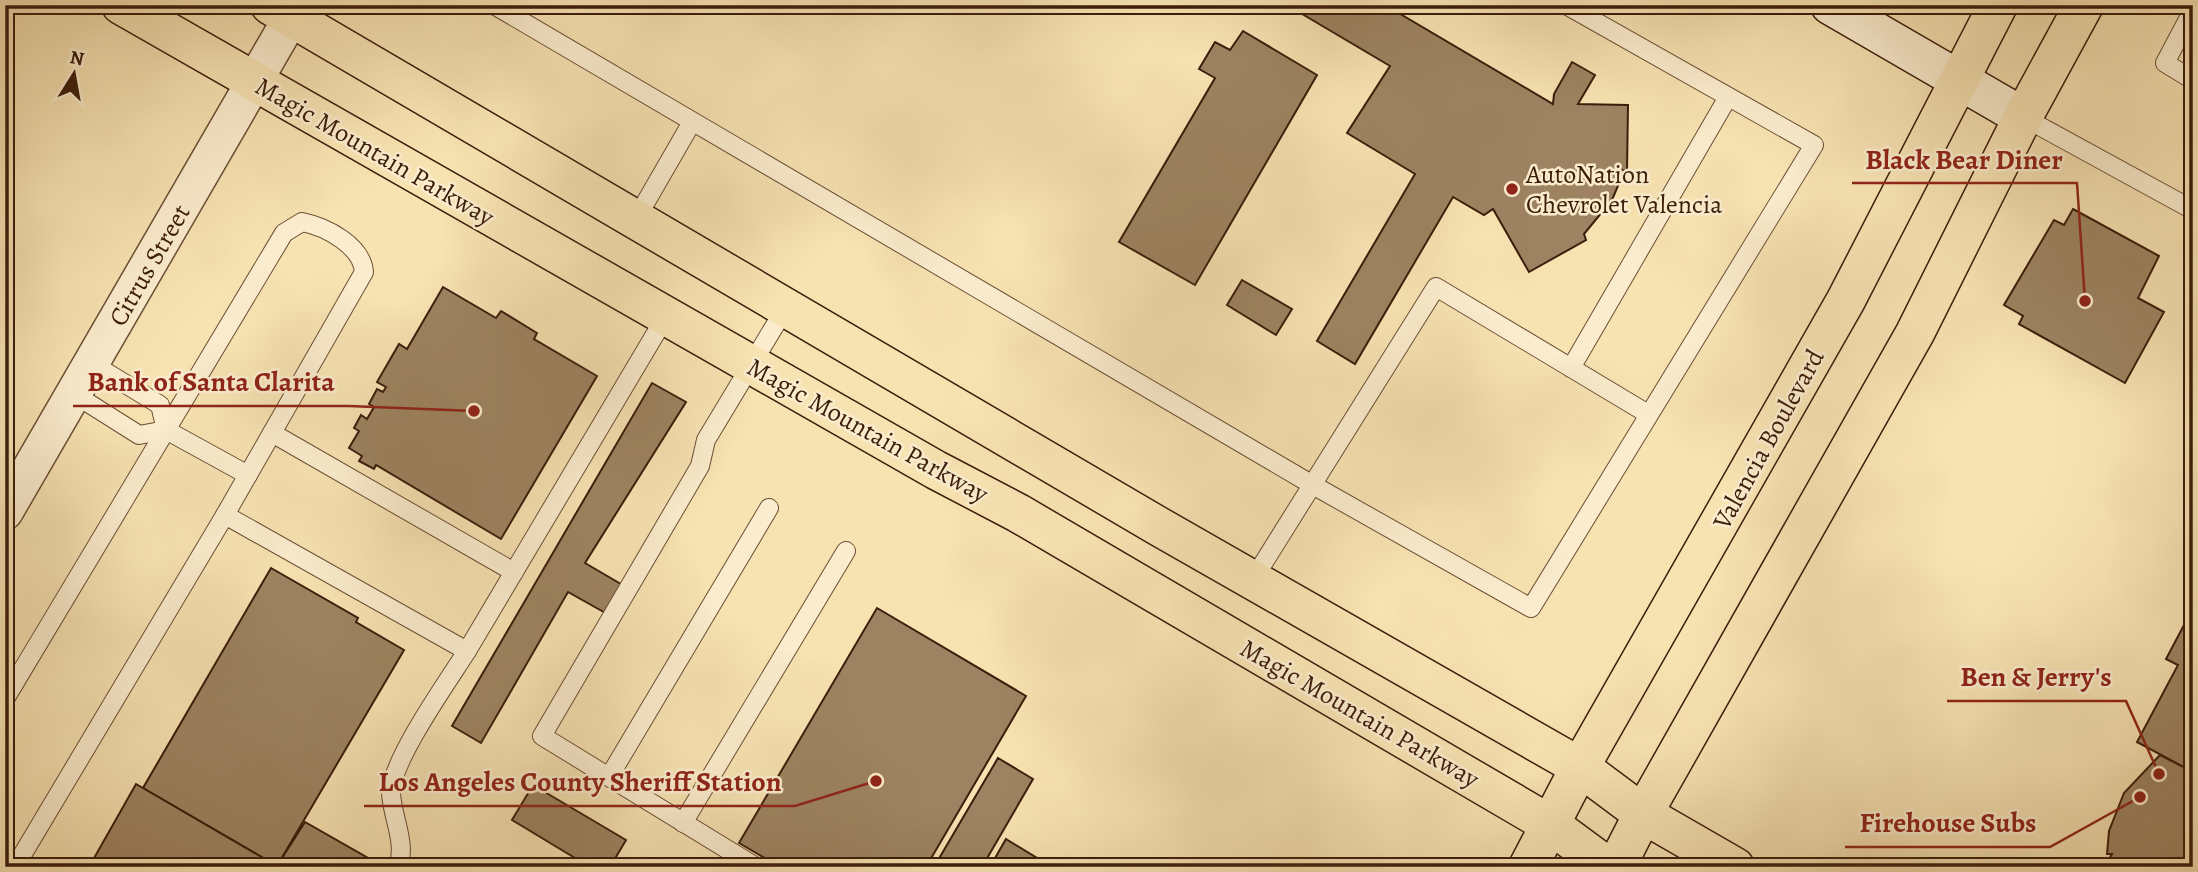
<svg xmlns="http://www.w3.org/2000/svg" width="2198" height="872" viewBox="0 0 2198 872" font-family="Alegreya,serif">
<rect width="100%" height="100%" fill="#f7e2b2"/>
<filter id="stains"><feTurbulence type="fractalNoise" baseFrequency=".00286" numOctaves="4"/><feColorMatrix values="0 0 0 0 .2 0 0 0 0 .09 0 0 0 0 .02 0 0 0 .5 -.17"/></filter>
<radialGradient id="worn" r=".72"><stop offset=".6" stop-color="#630" stop-opacity="0"/><stop offset="1" stop-color="#630" stop-opacity=".3"/></radialGradient>
<g fill="#9d8361" stroke="#3c1d0a" stroke-width="2">
<path d="M1287,5h98l168,99 1,-10 18,-32 23,13 -17,29 50,1 -1,66 -6,-1 -1,11 -8,19 -28,34 2,6 -57,32 -36,-63 -9,6 -31,-18 -98,167 -38,-23 98,-167 -68,-41 43,-67z"/>
<path d="M1243,31l74,44 -122,210 -76,-43 96,-164 -16,-9 16,-27 15,8z"/>
<path d="M2073,209l86,47 -21,42 26,14 -39,71 -106,-59 4,-8 -19,-11 50,-85 10,5z"/>
<path d="M1242,280l50,29 -16,26 -49,-30z"/>
<path d="M443,287l53,31 5,-7 36,22 -3,6 63,37 -96,163 -125,-74 -2,4 -15,-8 3,-5 -13,-8 10,-17 -5,-3 7,-13 6,4 7,-12 -5,-3 8,-15 6,3 3,-5 -9,-5 22,-38 8,5z"/>
<path d="M652,383l34,19 -101,161 41,24 -17,28 -41,-23 -87,151 -29,-17z"/>
<path d="M271,568l87,50 -2,4 48,28 -127,216 -134,-78z"/>
<path d="M877,608l149,88 -100,171h-146l-41,-24z"/>
<path d="M2193,608v164l-56,-30 41,-77 -12,-6z"/>
<path d="M2160,755l33,17v95h-89l8,-13h-5l2,-23 15,-38z"/>
<path d="M998,758l35,21 -51,88h-48z"/>
<path d="M136,784l141,82 28,-44 63,36 -5,9h-274z"/>
<path d="M533,785l93,55 -16,27h-20l-78,-47z"/>
<path d="M1006,839l46,28h-62z"/>
</g>
<g fill="none" stroke-linecap="round" stroke-linejoin="round">
<defs>
<g id="lane">
<path d="M494,5l817,479 220,124 283,-463 -248,-140"/>
<path d="M2193,10l-28,53 28,17"/>
<path d="M2023,117l170,93"/>
<path d="M636,219l56,-97"/>
<path d="M1571,368l157,-271"/>
<path d="M74,394l65,41 27,-5 -6,-25 -69,-42"/>
<path d="M166,430l82,45"/>
<path d="M272,433l242,139"/>
<path d="M1254,578l182,-291 212,127"/>
<path d="M467,651l199,-335"/>
<path d="M5,699l279,-466 18,-11c25,5 60,24 62,50l-139,243"/>
<path d="M609,777l160,-269"/>
<path d="M683,823l163,-272"/>
<path d="M15,867l210,-352 242,136c-19,30 -76,110 -76,142 1,24 16,50 7,74"/>
<path d="M756,867l-214,-131 158,-270 6,-26 80,-133"/>
</g>
<path id="street" d="M5,512l286,-494"/>
<path id="secondary" d="M1830,5l193,112"/>
<g id="primary">
<path d="M121,5l815,465 82,43 533,312 57,42"/>
<path d="M270,5l888,521 422,241 63,47 92,53"/>
<path d="M1528,867l52,-100 266,-467 152,-295"/>
<path d="M1616,867l27,-53 272,-481 108,-216 61,-112"/>
</g>
</defs>
<use href="#lane" stroke="#6b4e34" stroke-width="20"/>
<use href="#street" stroke="#6b4e34" stroke-width="38"/>
<use href="#secondary" stroke="#3c1d0a" stroke-width="41"/>
<use href="#primary" stroke="#3c1d0a" stroke-width="41"/>
<use href="#lane" stroke="#faeccd" stroke-width="18"/>
<use href="#street" stroke="#faeccd" stroke-width="35"/>
<use href="#secondary" stroke="#faeccd" stroke-width="38"/>
<use href="#primary" stroke="#f7e2b2" stroke-width="38"/>
</g>
<circle fill="#8f2418" stroke="#faeccd" stroke-width="2.5" cx="1512" cy="189" r="7"/>
<g text-anchor="middle" stroke-width="5" stroke-linejoin="round" paint-order="stroke">
<g font-size="26" fill="#3c1d0a" stroke="#faeccd">
<text transform="translate(375 151) rotate(30)" y="9">Magic Mountain Parkway</text>
<text transform="translate(149 265) rotate(-60)" y="9">Citrus Street</text>
<text transform="translate(868 430) rotate(29)" y="9">Magic Mountain Parkway</text>
<text transform="translate(1768 439) rotate(-61)" y="9">Valencia Boulevard</text>
<text transform="translate(1360 713) rotate(30)" y="9">Magic Mountain Parkway</text>
</g>
<g font-size="26" fill="#3c1d0a" stroke="#faeccd" text-anchor="start">
<text x="1526" y="183">AutoNation<tspan x="1526" dy="30">Chevrolet Valencia</tspan></text>
</g>
</g>
<path fill="none" stroke="#8f2418" stroke-width="2.5" d="M2085 301L2077 183H1852M474 411L349 406H73M2159 774L2126 701H1947M876 781L795 806H364M2140 797L2050 847H1845"/>
<g fill="#8f2418" stroke="#faeccd" stroke-width="2.5">
<circle cx="2085" cy="301" r="7"/>
<circle cx="474" cy="411" r="7"/>
<circle cx="2159" cy="774" r="7"/>
<circle cx="876" cy="781" r="7"/>
<circle cx="2140" cy="797" r="7"/>
</g>
<g font-size="28" text-anchor="middle" font-weight="bold" fill="#8f2418" stroke="#faeccd" stroke-width="5" stroke-linejoin="round" paint-order="stroke">
<text x="1964" y="169">Black Bear Diner</text>
<text x="211" y="391">Bank of Santa Clarita</text>
<text x="2036" y="686">Ben &amp; Jerry's</text>
<text x="580" y="791">Los Angeles County Sheriff Station</text>
<text x="1948" y="832">Firehouse Subs</text>
</g>
<rect width="2198" height="872" fill="none" stroke="#f7e2b2" stroke-width="28"/>
<rect x="7" y="7" width="2184" height="858" fill="none" stroke="#3c1d0a" stroke-width="3.5"/>
<rect x="14" y="14" width="2170" height="844" fill="none" stroke="#3c1d0a" stroke-width="2"/>
<g transform="translate(74 74) rotate(11)" stroke="#faeccd" stroke-width="5" paint-order="stroke">
<path d="M0-5L12 26L0 18L-12 26Z" fill="#3c1d0a"/>
<text y="-10" font-size="19" font-weight="bold" text-anchor="middle" fill="#3c1d0a">N</text>
</g>
<rect width="100%" height="100%" filter="url(#stains)"/>
<rect width="100%" height="100%" fill="url(#worn)"/>
</svg>
